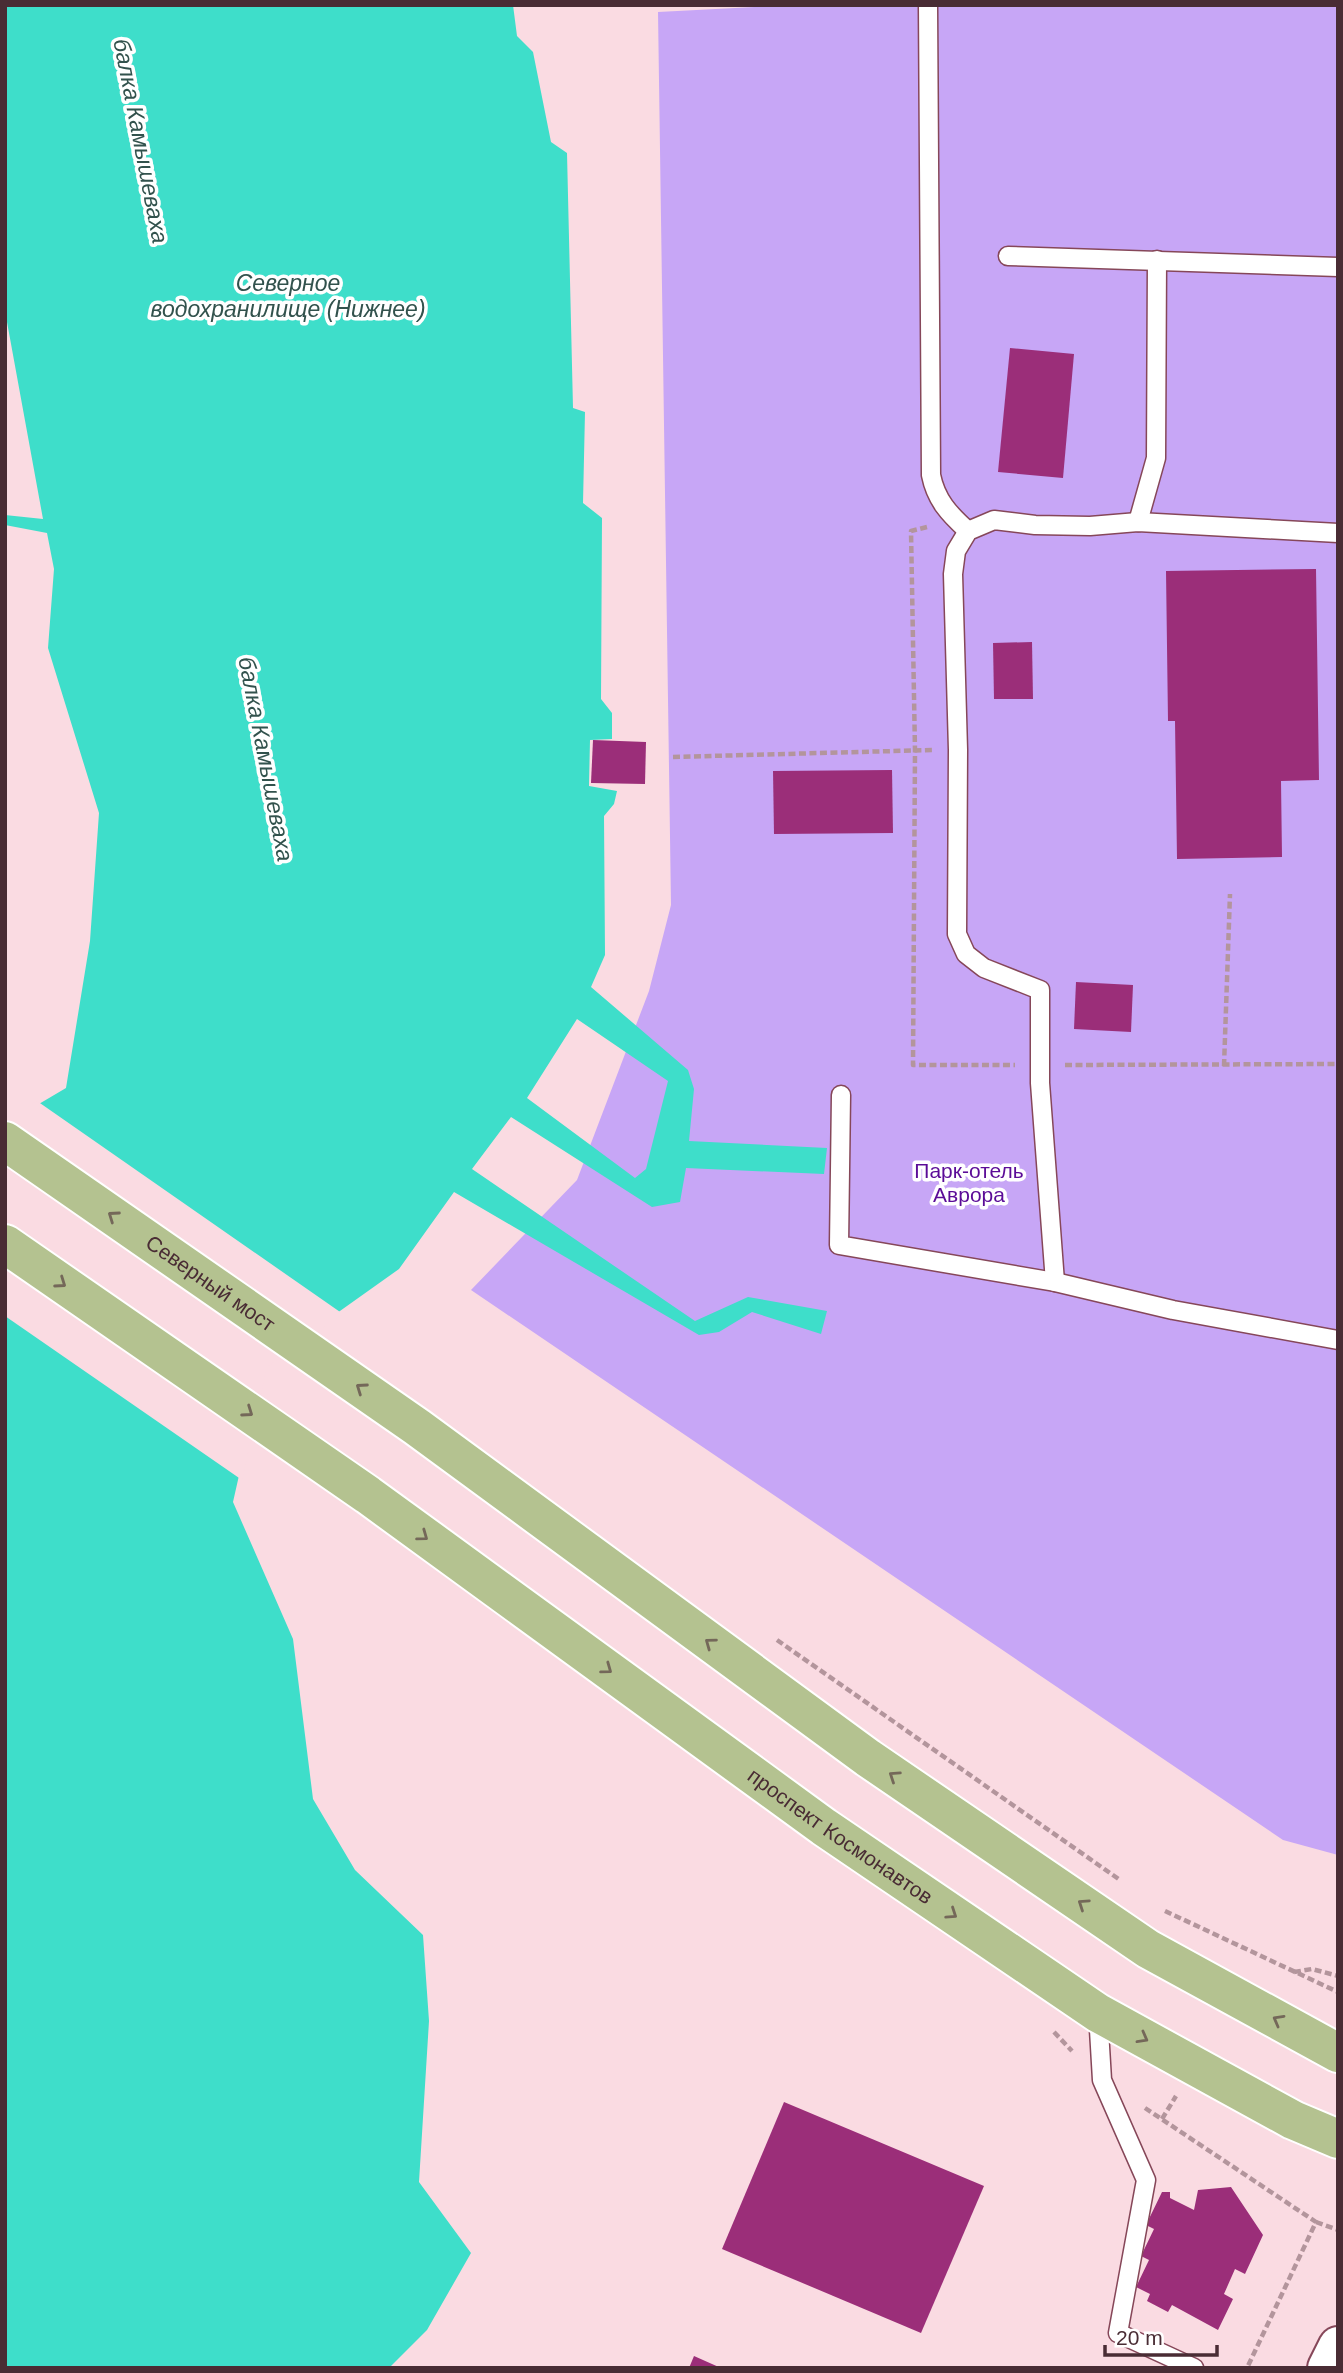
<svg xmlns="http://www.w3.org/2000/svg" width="1343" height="2373" viewBox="0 0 1343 2373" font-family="Helvetica,sans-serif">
<rect width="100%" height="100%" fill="#fadbe2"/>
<path fill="#c7a6f6" d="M791,5h547v1850l-55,-15 -812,-550 106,-110 72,-189 22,-86 -13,-893z"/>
<path fill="#3edeca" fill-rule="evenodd" d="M5,5h508l4,31 16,16 18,90 16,11 6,255 12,4 -2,91 19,15 -1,181 11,14v26l-22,1 -1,46 28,5 -3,13 -10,12 1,139 -14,32 97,83 6,19 -5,52 138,7 -3,26 -138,-6 -6,34 -28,5 -141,-90 -39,52 223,152 53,-24 79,14 -6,23 -69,-22 -33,20 -20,3 -245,-143 -55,77 -135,96 -31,137 60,137 20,160 42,71 68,65 6,86 -10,161 52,71 -44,77 -38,38h-384v-1244l61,-36 24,-147 9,-128 -51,-165 6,-79 -7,-36 -42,-8v-10l38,4 -36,-197zM577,1019l91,62 -22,88 -11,9 -108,-80z"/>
<path fill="#fadbe2" d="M37,1101l306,213 -76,53 -25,113 -237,-164v-196z"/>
<g fill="#9b2e79">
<path d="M1010,348l64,6 -11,124 -65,-6z"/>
<path d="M1316,569l3,211 -38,1 1,76 -105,2 -2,-138h-7l-2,-150z"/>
<path d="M1032,642l1,57h-39l-1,-56z"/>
<path d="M593,740l53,2 -1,42 -54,-1z"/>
<path d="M892,770l1,63 -119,1 -1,-63z"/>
<path d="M1076,982l57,3 -2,47 -57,-3z"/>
<path d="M784,2102l200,84 -63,147 -199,-84z"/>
<path d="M1231,2187l32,48 -18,39 -10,-5 -11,25 9,5 -15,31 -46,-25 -4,7 -21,-11 3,-7 -14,-7 13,-27 -8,-4 13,-27 -8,-4 16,-33h8v6l24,12 4,-20z"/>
<path d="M694,2356l27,12h-32z"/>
</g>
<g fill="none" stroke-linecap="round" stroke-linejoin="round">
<defs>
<g id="service">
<path d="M928,5l3,470c5,25 18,39 37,56"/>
<path d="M1008,256l330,11"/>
<path d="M1138,522l18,-64 1,-198"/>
<path d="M841,1095l-2,150 216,37 118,28 165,30"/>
<path d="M1055,1282l-15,-199v-93l-56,-22 -18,-14 -9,-20 1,-184 -5,-176 3,-23 12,-20 26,-11 41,5 55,1 48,-4 200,11"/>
<path d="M1098,2013l4,67 44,100 -28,153 76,35"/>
</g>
<path id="secondary" d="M1327,2368l11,-22"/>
<g id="primary">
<path id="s1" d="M5,1141l412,286 451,331 280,191 190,104"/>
<path id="s2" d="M5,1244l363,251 456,332 274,186 195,107 45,19"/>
</g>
</defs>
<use href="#service" stroke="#864759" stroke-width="21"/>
<use href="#secondary" stroke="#864759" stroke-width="42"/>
<use href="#primary" stroke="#fff" stroke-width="42"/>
<g stroke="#b3959c" stroke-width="4.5" stroke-dasharray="7 3.5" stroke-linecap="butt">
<path d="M927,527l-16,4 4,220 -2,314h102"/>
<path d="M673,757l259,-7"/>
<path d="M1065,1065l273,-1"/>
<path d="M1224,1066l6,-172"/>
<path d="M777,1640l343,240"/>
<path d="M1165,1911l173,81"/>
<path d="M1294,1972l18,-3 26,7"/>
<path d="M1054,2032l18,19"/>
<path d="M1145,2108l171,114 -69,146"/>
<path d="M1162,2119l14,-23"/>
<path d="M1316,2222l22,8"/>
</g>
<use href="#service" stroke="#fff" stroke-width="18"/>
<use href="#secondary" stroke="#fff" stroke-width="38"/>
<use href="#primary" stroke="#b4c290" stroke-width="38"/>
</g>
<defs><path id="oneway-chevron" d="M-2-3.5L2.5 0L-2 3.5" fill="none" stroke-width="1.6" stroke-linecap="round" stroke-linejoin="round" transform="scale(1.75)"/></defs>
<g stroke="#746859">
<use href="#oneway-chevron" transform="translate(113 1216) rotate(-145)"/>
<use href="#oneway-chevron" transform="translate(61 1283) rotate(35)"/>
<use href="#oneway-chevron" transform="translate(361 1388) rotate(-145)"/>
<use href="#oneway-chevron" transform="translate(248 1412) rotate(35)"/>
<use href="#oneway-chevron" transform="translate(423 1536) rotate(36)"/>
<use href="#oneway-chevron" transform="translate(710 1643) rotate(-144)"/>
<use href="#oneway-chevron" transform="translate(607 1669) rotate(36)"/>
<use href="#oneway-chevron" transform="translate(894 1776) rotate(-146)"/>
<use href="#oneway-chevron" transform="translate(1083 1904) rotate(-146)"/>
<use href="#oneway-chevron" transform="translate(952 1914) rotate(34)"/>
<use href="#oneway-chevron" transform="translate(1278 2020) rotate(-151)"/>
<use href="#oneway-chevron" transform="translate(1143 2038) rotate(29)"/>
</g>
<g text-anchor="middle" stroke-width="7" stroke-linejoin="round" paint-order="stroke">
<g font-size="21" fill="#5b0c97" stroke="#fff">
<text x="969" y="1178">Парк-отель<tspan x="969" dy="24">Аврора</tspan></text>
</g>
<g font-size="21" fill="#492c34" stroke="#fff">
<text dy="7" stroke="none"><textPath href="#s1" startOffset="250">Северный мост</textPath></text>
<text dy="7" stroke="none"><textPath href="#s2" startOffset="1024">проспект Космонавтов</textPath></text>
</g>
<g font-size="23" font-style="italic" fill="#32524d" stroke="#fff">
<text transform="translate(141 141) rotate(79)" y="8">балка Камышеваха</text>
<text x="288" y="291">Северное<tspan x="288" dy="26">водохранилище (Нижнее)</tspan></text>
<text transform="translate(266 759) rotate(79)" y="8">балка Камышеваха</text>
</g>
</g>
<rect width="1343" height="2373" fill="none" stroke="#492c34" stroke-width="14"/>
<path d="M1105 2345v10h112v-10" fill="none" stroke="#492c34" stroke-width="3.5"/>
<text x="1116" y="2345" font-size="21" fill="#492c34" stroke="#ffffff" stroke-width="5" paint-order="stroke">20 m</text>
</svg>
